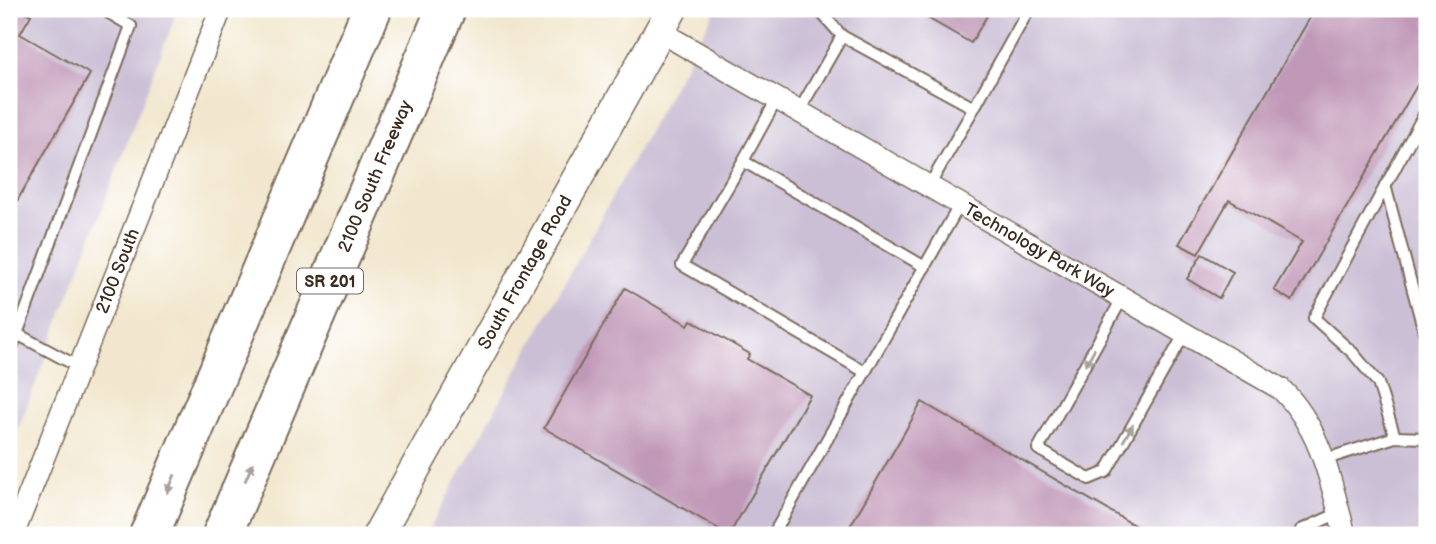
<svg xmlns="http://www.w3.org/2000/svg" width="1436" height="544" viewBox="0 0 1436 544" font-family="'Balsamiq Sans',sans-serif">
<rect width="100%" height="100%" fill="#fff"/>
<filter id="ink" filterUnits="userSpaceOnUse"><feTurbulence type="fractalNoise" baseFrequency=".0143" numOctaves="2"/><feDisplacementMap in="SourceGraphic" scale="14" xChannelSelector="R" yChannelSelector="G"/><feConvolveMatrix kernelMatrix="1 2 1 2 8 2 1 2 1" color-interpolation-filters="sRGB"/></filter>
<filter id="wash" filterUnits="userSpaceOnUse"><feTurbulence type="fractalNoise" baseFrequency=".00686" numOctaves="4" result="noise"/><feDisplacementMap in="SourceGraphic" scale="28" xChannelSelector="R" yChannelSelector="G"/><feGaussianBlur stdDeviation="1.57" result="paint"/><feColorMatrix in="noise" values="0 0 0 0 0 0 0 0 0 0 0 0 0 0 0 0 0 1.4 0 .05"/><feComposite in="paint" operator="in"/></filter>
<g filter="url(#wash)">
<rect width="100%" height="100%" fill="#f2e7ce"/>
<g fill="#cbbfd5">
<path d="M9,9h169l-169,444z"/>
<path d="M716,9h711v526h-1001z"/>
</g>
<g id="blocks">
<g fill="#c199b8">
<path d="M9,9h11l11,6 -11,19 70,40 -81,141z"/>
<path d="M912,9h79l-20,34z"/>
<path d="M1315,9h99l13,8v51l-135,233 -18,-11 28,-48 -73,-42 -31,54 -19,-10z"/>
<path d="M1202,254l31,18 -14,26 -32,-19z"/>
<path d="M625,288l63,37 3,-5 59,34 -3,5 63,36 -81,140 -185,-107z"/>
<path d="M922,402l229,133h-306z"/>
</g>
</g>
</g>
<g filter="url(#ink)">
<use href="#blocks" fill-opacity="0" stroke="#7b6c5c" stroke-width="2"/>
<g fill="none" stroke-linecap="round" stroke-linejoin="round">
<defs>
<g id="lane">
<path d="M818,9l24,27"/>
<path d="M777,99l-34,62 182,106"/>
<path d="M974,108l55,-99"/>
<path d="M799,111l43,-75 132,72 -45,78"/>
<path d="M743,161l-61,104 183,107"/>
<path d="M1385,185l42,158"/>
<path d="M1123,297l-85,152 51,30 17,-7 79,-139"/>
<path d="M9,329l8,5 114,-308 -29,-17"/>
<path d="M9,355l8,-21 62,33"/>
<path d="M1395,437l-17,-54 -25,-30 -39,-35 113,-209"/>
<path d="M1323,460l72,-23 32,1"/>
<path d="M773,535l187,-331"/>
<path d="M1298,535l3,-5 38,-17"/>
</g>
<g id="street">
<path id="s1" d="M659,31l622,358c40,39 50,93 64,146"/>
<path id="s2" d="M13,535l208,-526"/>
</g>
<g id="secondary">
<path id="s3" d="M378,535l294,-526"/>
</g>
<g id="highway">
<path d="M149,535l223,-526"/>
<path id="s4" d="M222,535l224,-526"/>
</g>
</defs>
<use href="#lane" stroke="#7b6c5c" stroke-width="14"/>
<use href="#street" stroke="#7b6c5c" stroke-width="24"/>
<use href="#secondary" stroke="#7b6c5c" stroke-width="33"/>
<use href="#highway" stroke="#7b6c5c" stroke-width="42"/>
<use href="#lane" stroke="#fff" stroke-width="10"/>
<use href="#street" stroke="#fff" stroke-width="21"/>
<use href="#secondary" stroke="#fff" stroke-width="30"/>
<use href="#highway" stroke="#fff" stroke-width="38"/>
</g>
<defs><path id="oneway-solid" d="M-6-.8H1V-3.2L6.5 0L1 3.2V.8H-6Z" transform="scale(1.75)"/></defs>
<g fill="#a79f9a">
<use href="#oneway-solid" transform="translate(1090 357) rotate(119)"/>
<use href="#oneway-solid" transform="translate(1128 433) rotate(-60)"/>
<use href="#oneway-solid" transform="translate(249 472) rotate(-67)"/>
<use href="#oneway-solid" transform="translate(171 484) rotate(113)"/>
</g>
</g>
<g text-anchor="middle" stroke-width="6" stroke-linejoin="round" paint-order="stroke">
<rect fill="#fff" stroke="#766a62" stroke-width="2" x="297" y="268.5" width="66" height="25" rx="5"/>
<g font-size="16" font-weight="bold" fill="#3b2a1e">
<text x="330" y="287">SR 201</text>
</g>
<g font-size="18" fill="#3b2a1e" stroke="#fff">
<text dy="6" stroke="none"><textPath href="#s4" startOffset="390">2100 South Freeway</textPath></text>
<text dy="6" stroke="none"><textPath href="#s1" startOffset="439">Technology Park Way</textPath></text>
<text dy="6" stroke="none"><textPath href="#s2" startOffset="284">2100 South</textPath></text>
<text dy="6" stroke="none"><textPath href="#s3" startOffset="301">South Frontage Road</textPath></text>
</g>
</g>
<rect width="1436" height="544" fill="none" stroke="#fff" stroke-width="35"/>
</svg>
